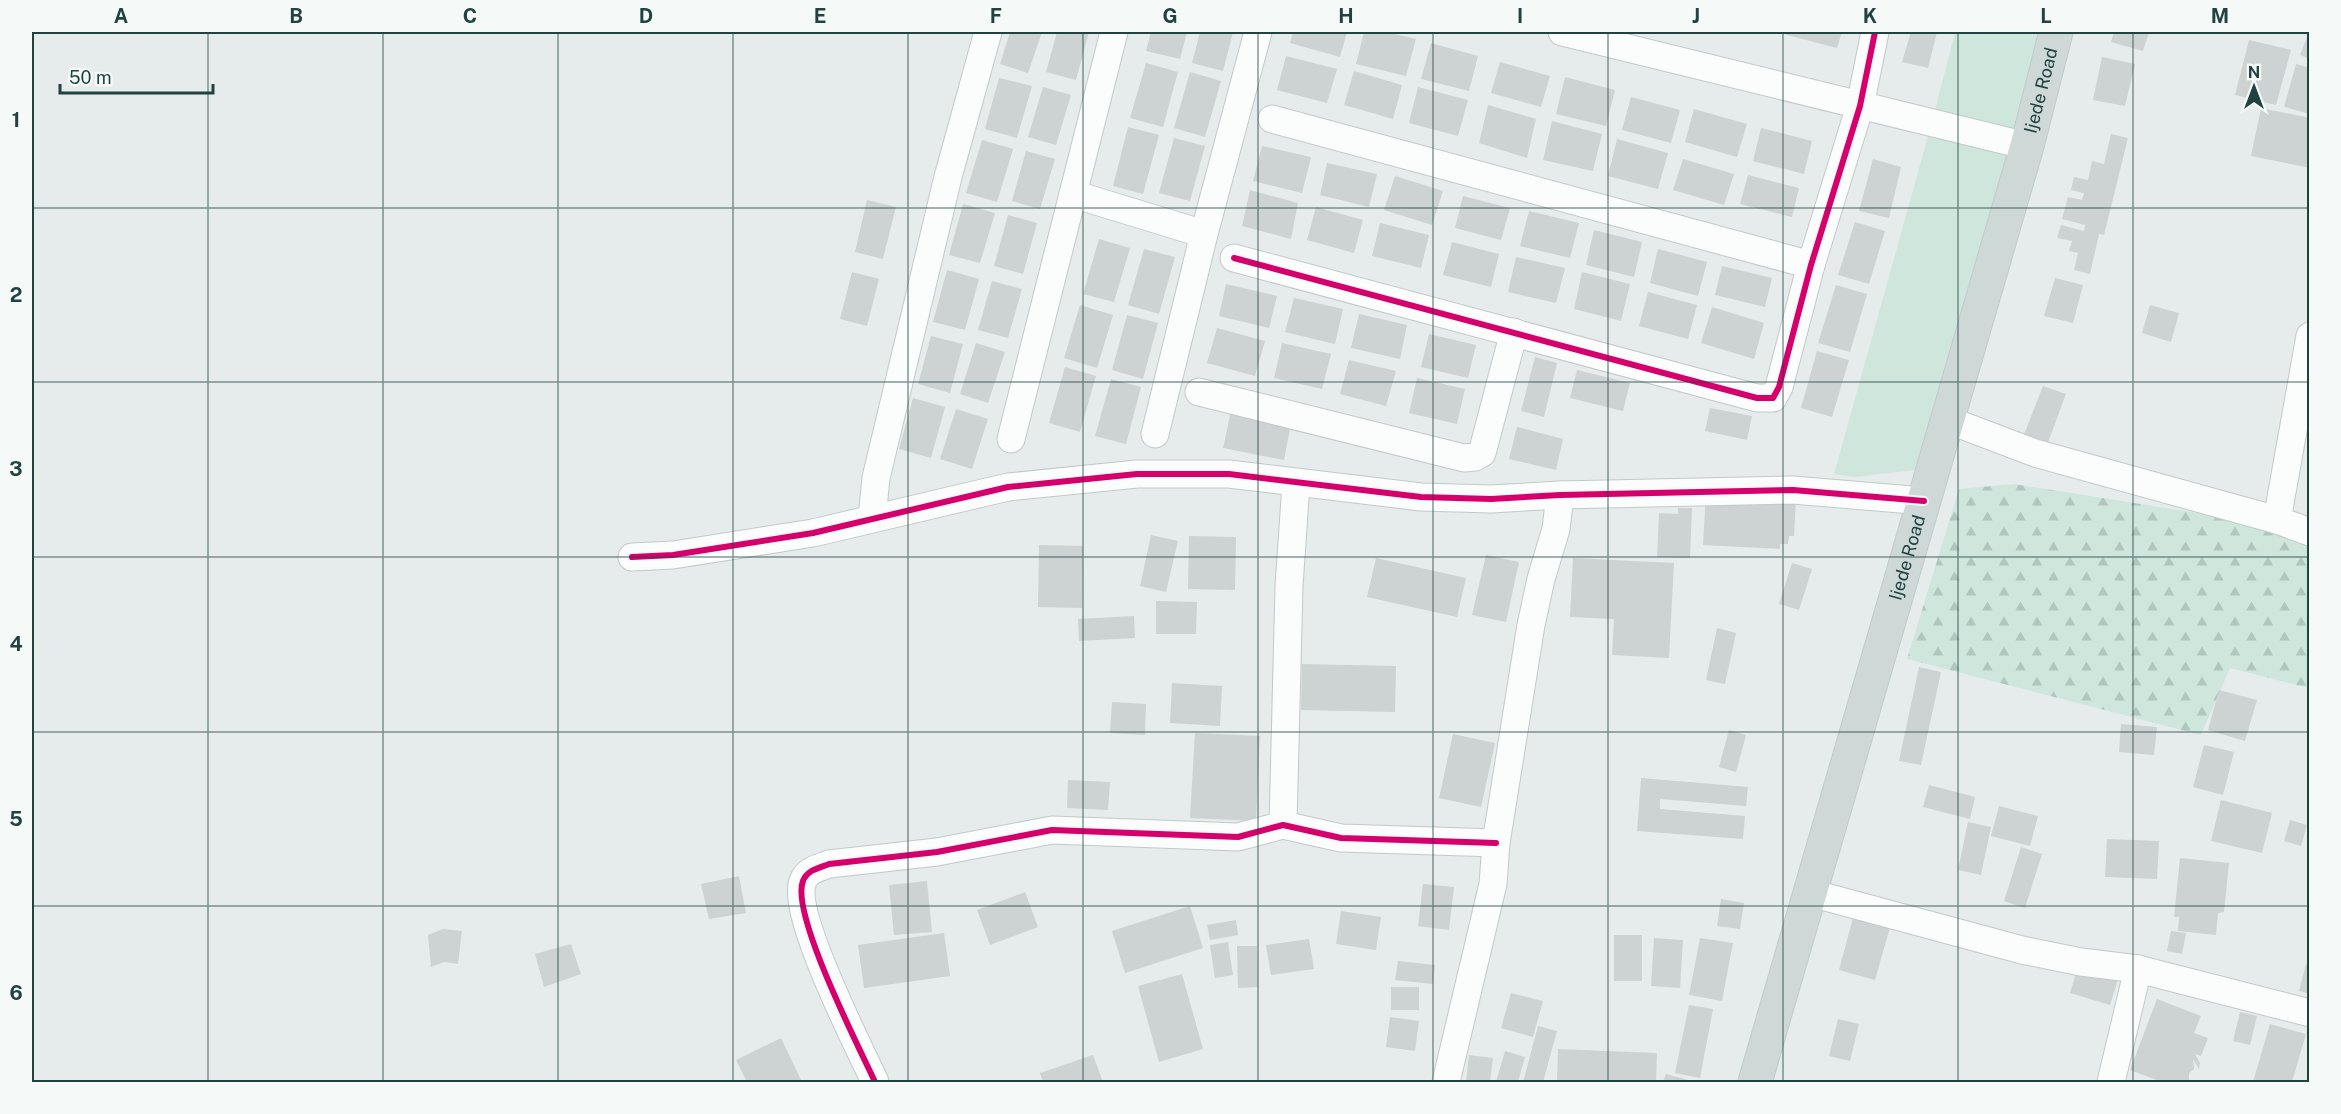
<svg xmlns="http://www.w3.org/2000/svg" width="2341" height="1114" viewBox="0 0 2341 1114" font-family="'Public Sans',sans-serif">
<defs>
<pattern id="forest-firs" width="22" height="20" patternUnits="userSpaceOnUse" patternTransform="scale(1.5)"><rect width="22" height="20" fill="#cee6dc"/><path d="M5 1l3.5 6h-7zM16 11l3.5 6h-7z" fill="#b1c6be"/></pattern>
</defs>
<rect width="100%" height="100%" fill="#e6eceb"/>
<path fill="#cee6dc" d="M1955,32h84l-111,419 -13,19 -61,7 -20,-3 98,-352z"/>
<path fill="url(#forest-firs)" d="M2014,484l202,32 93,27v145l-79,-20 -29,67 -294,-76 52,-170z"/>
<g fill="#ccd3d2">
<path d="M1010,32h32l-14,41 -28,-9z"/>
<path d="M1057,32h32l-13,48 -30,-8z"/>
<path d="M1151,32h36l-7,27 -34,-8z"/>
<path d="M1200,32h33l-10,39 -31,-8z"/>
<path d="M1293,32h54l-7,25 -50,-14z"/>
<path d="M1364,32h22l30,7 -10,37 -50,-12z"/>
<path d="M1788,32h54l-5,16 -50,-13z"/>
<path d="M1911,32h26l-9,36 -26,-6z"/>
<path d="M2114,32h35l-6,19 -32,-9z"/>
<path d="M2309,32h1v27l-10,-4z"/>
<path d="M2249,40l42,10 -15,55 -41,-10z"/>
<path d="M1431,43l47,13 -9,35 -48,-12z"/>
<path d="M1286,56l51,13 -10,34 -50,-13z"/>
<path d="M2102,57l33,7 -10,42 -32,-6z"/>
<path d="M1500,62l50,14 -9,31 -50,-14z"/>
<path d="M1146,63l32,9 -15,55 -33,-9z"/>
<path d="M2296,64l14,4v46l-26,-7z"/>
<path d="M1354,71l48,14 -9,34 -49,-14z"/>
<path d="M1190,72l31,9 -16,56 -31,-9z"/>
<path d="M1565,77l50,13 -9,36 -50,-12z"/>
<path d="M999,78l33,8 -15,52 -32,-9z"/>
<path d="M1043,87l28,8 -15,50 -28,-8z"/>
<path d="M1418,87l50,13 -10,36 -49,-13z"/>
<path d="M1631,97l49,13 -9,33 -49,-13z"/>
<path d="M1488,105l48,14 -9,39 -48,-15z"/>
<path d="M2261,108l49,10v50l-59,-12z"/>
<path d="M1694,109l53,15 -10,33 -52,-15z"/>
<path d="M1552,121l50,13 -9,37 -50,-11z"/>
<path d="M1128,127l31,8 -16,59 -30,-8z"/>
<path d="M1761,128l51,13 -8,33 -51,-13z"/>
<path d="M2111,134l17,4 -24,97 -5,-1 -9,40 -16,-4 4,-17 -9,-2 3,-10 -15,-3 4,-13 23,6 1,-6 -23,-6 6,-22 14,3 2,-7 -13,-3 3,-13 14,3 4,-19 12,3z"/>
<path d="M1174,138l31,8 -15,55 -31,-8z"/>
<path d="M1617,139l51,14 -10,36 -50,-13z"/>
<path d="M982,140l31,9 -16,53 -31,-9z"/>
<path d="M1262,146l49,11 -9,36 -49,-12z"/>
<path d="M1026,151l29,8 -15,50 -28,-8z"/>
<path d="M1683,159l51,15 -10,31 -51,-15z"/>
<path d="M1873,159l28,8 -12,51 -30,-7z"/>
<path d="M1327,163l50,11 -8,33 -49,-12z"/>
<path d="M1748,175l51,13 -7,29 -52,-13z"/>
<path d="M1395,176l48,15 -11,34 -48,-15z"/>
<path d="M1250,190l48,13 -7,36 -49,-13z"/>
<path d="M1463,196l47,12 -9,32 -46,-12z"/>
<path d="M867,200l29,7 -13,52 -28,-7z"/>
<path d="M963,204l32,9 -15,50 -31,-8z"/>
<path d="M1316,207l47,13 -9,33 -47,-13z"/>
<path d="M1529,211l50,12 -9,35 -50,-12z"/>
<path d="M1008,215l29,8 -14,51 -29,-8z"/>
<path d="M1855,222l30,9 -16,53 -31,-9z"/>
<path d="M1380,223l49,12 -8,33 -49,-12z"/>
<path d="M1594,230l48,12 -8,35 -48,-12z"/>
<path d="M1099,239l31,9 -16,54 -31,-8z"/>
<path d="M1452,242l47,12 -8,33 -48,-12z"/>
<path d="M1144,249l31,8 -16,57 -31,-9z"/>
<path d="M1658,249l49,13 -9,34 -48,-13z"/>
<path d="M1516,257l49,11 -9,35 -48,-11z"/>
<path d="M1722,266l50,12 -7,29 -50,-12z"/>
<path d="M947,270l32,9 -14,51 -32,-8z"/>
<path d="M852,272l27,7 -12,47 -27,-7z"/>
<path d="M1582,272l48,12 -9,37 -47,-12z"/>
<path d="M2055,278l28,7 -10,38 -29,-7z"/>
<path d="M992,281l30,8 -14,49 -30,-8z"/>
<path d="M1226,284l51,12 -8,32 -50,-12z"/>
<path d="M1836,285l31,9 -17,58 -32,-9z"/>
<path d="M1648,292l49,13 -9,34 -49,-13z"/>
<path d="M1294,298l49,11 -8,35 -50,-12z"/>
<path d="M1080,305l33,10 -16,53 -33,-10z"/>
<path d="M2150,305l29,8 -8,29 -29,-9z"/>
<path d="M1712,307l52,16 -10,36 -53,-16z"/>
<path d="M1359,314l48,11 -7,34 -49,-11z"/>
<path d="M1127,315l31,8 -15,56 -31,-9z"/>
<path d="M1217,328l48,13 -10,35 -48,-13z"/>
<path d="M1429,334l47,11 -8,33 -47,-11z"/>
<path d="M931,336l32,8 -13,49 -32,-9z"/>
<path d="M976,343l29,9 -17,51 -28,-9z"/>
<path d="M1282,343l49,11 -9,35 -48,-11z"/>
<path d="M1817,351l32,9 -17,57 -31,-9z"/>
<path d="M1535,357l22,6 -13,54 -23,-6z"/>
<path d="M1349,360l47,11 -10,35 -46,-12z"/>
<path d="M1065,367l31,9 -16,56 -31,-9z"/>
<path d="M1577,370l53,13 -7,28 -53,-13z"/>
<path d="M1417,378l48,11 -8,35 -48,-11z"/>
<path d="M1111,379l30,8 -15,57 -31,-8z"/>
<path d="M2043,386l23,8 -19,51 -24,-8z"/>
<path d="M913,398l32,9 -14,51 -32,-9z"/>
<path d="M1710,408l42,8 -5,24 -42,-9z"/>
<path d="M956,409l32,10 -16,50 -32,-10z"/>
<path d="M1231,411l60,12 -7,37 -61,-12z"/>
<path d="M1517,427l46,12 -7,31 -47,-11z"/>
<path d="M1706,493l90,6 -2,37h-5l-1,8h-8v5l-77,-4z"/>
<path d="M1678,508h14l-2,50 -33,-1 2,-44 19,1z"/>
<path d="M1151,535l27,6 -12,51 -26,-6z"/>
<path d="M1189,536l47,1 -1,53 -47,-1z"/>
<path d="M1039,545l44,1 -1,62 -44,-1z"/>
<path d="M1486,555l33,7 -13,60 -34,-7z"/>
<path d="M1376,558l90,20 -9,39 -90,-20z"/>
<path d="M1573,558l101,5 -5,95 -57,-3 2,-36 -44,-2z"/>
<path d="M1792,563l20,6 -13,41 -20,-6z"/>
<path d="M1156,601l41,1 -1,32h-40z"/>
<path d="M1134,616l1,22 -56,3 -1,-22z"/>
<path d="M1717,628l19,5 -11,51 -19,-4z"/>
<path d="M1302,664l94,2 -1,46 -94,-2z"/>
<path d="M1919,667l22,5 -20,93 -22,-4z"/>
<path d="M1172,683l50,3 -2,40 -50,-3z"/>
<path d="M2219,690l38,10 -12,41 -37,-11z"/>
<path d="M1112,702l34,2 -1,31 -35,-2z"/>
<path d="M2121,724l36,3 -3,28 -35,-3z"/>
<path d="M1729,730l17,5 -10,37 -17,-5z"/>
<path d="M1195,733l65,3 -4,85 -66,-3z"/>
<path d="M1453,734l42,9 -14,64 -42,-9z"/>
<path d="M2204,745l30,7 -11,43 -30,-8z"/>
<path d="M1641,778l107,9 -2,19 -86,-7v10l85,7 -2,23 -106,-8z"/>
<path d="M1068,780l42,2 -2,28 -41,-2z"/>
<path d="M1929,785l46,12 -5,22 -47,-12z"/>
<path d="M2221,800l51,13 -10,40 -51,-12z"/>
<path d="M1999,806l39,10 -8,30 -39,-10z"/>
<path d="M2290,820l17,5 -6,21 -17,-5z"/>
<path d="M1968,822l23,5 -10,48 -23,-5z"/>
<path d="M2107,839l52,2 -2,38 -52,-2z"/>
<path d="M2021,847l21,7 -17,54 -21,-7z"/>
<path d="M2180,858l49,5 -5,49 -6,1 -2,22 -38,-4 1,-14h-5z"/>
<path d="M739,876l7,37 -37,6 -8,-35z"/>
<path d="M927,881l5,51 -38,3 -5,-50z"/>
<path d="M1423,884l31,3 -5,43 -31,-4z"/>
<path d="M1025,892l13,35 -48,18 -13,-35z"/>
<path d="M1721,899l23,4 -4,26 -23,-3z"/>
<path d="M1190,906l13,42 -78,25 -13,-42z"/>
<path d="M1341,911l40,6 -5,33 -40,-6z"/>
<path d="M1854,914l37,10 -16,56 -36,-10z"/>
<path d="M1236,920l2,15 -28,5 -3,-15z"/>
<path d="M443,929l19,2 -4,33 -14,-2 -13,5 -3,-32z"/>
<path d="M2171,931l15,2 -4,21 -15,-3z"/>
<path d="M944,933l6,43 -86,12 -6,-43z"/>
<rect x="1614" y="935" width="28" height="46"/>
<path d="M1654,938l29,2 -3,48 -29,-2z"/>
<path d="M1700,938l33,5 -11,58 -33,-6z"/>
<path d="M1309,939l5,30 -43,6 -5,-30z"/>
<path d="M1228,942l5,33 -18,3 -5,-33z"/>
<path d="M571,944l10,30 -37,13 -9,-33z"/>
<path d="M1237,946h20l1,41 -20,1z"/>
<path d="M1398,961l37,4 -2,19 -38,-4z"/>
<path d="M2079,964l40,12 -9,29 -40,-12z"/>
<path d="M2306,964l4,1v29l-11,-3z"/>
<path d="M1182,974l21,75 -44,13 -21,-76z"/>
<rect x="1391" y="987" width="28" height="23"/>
<path d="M1511,993l32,8 -10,36 -32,-9z"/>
<path d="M2157,999l44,17 -7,17 14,5 -7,18 -6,-2 5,9 -1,6 -6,-10 1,10 -5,4v9h-27l-32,-12z"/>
<path d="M1689,1005l24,4 -13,69 -25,-5z"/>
<path d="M2240,1012l17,4 -7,29 -17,-4z"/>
<path d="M1390,1017l29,4 -4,30 -29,-4z"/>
<path d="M1838,1019l21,5 -9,37 -21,-5z"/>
<path d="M2270,1024l36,10 -14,48h-39z"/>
<path d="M1538,1026l19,5 -14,51h-20z"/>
<path d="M781,1038l21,44h-55l-11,-22z"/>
<path d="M1558,1049l99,4 -1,29h-99z"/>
<path d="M1505,1051l20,6 -7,25h-22z"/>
<path d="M1093,1055l10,27h-60l-3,-9z"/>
<path d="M1469,1055l24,3 -3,24h-24z"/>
<path d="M1666,1074l29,8h-32z"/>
</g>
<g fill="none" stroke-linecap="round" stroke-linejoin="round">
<defs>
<g id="minor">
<path d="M1562,32l465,114"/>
<path d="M1272,119l539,146"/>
<path d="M1073,194l131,40"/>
<path d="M1234,258l523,140h16l6,-11 32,-122 49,-159 15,-74"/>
<path d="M1199,392l265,66 11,-1 7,-4 32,-121"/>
<path d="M1948,420l87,33 242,67 33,12"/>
<path d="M1155,434l49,-200 54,-202"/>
<path d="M1011,439l103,-407"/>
<path d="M872,518l4,-40 72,-301 40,-145"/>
<path d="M2277,520l33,-184"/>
<path d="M632,557l41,-2 140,-22 195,-46 129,-13h92l192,23 70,2 69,-4 233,-5 131,11"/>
<path d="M1283,825l6,-239 7,-102"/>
<path d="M1811,893l211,57 59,12 57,7 172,44"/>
<path d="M875,1082c-16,-35 -85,-169 -72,-201 4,-11 16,-13 26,-17l108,-12 115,-22 186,7 45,-12 58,13 155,5"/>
<path d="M1446,1082l47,-198 3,-41 35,-218 10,-46 15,-50 4,-34"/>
<path d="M2111,1082l27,-113"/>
</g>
<g id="major">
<path id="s1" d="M1755,1082l272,-936 29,-114"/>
</g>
</defs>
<use href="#minor" stroke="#c3c9c8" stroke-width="29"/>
<use href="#major" stroke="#c1cbcb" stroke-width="35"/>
<use href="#minor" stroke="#fbfcfc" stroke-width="27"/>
<use href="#major" stroke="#ced8d7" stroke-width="33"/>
<defs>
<g id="cycleway">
<path d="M1234,258l523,140h16l6,-11 32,-122 49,-159 15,-74"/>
<path d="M632,557l41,-2 140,-22 195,-46 129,-13h92l192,23 70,2 69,-4 233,-5 131,11"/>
<path d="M875,1082c-16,-35 -85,-169 -72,-201 4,-11 16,-13 26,-17l108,-12 115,-22 186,7 45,-12 58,13 155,5"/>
</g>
</defs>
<use href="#cycleway" stroke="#f5faf9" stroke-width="10"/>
<use href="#cycleway" stroke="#d6006c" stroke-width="6"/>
</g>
<path fill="none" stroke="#204342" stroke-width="1.5" stroke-opacity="0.55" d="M208,32v1050M383,32v1050M558,32v1050M733,32v1050M908,32v1050M1083,32v1050M1258,32v1050M1433,32v1050M1608,32v1050M1783,32v1050M1958,32v1050M2133,32v1050M32,208h2278M32,382h2278M32,557h2278M32,732h2278M32,906h2278"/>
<g text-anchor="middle" stroke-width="4.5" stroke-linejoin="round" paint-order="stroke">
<g font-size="18" fill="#204342" stroke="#f5faf9">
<text dy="6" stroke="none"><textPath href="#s1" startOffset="1032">Ijede Road</textPath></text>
<text dy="6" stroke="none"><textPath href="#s1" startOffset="546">Ijede Road</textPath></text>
</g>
</g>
<rect width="2341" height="1114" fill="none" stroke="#f5faf9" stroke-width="66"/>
<g transform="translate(2254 87)" stroke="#f5faf9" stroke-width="4.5" paint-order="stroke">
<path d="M0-4.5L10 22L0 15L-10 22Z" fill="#204342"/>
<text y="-9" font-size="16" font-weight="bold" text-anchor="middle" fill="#204342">N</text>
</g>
<path d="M60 84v9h153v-9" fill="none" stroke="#204342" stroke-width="3"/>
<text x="69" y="84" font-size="18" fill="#204342" stroke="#f5faf9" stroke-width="4.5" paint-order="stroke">50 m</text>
<rect x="33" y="33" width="2275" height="1048" fill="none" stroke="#204342" stroke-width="2"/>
<g font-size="20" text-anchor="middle" font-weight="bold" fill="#204342">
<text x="121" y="23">A</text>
<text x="296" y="23">B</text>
<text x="470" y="23">C</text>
<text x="646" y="23">D</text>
<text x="820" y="23">E</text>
<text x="996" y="23">F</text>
<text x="1170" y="23">G</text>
<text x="1346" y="23">H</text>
<text x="1520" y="23">I</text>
<text x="1696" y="23">J</text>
<text x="1870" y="23">K</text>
<text x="2046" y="23">L</text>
<text x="2220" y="23">M</text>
<text x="16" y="127">1</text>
<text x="16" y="302">2</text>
<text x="16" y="476">3</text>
<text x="16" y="651">4</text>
<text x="16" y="826">5</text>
<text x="16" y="1000">6</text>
</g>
</svg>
